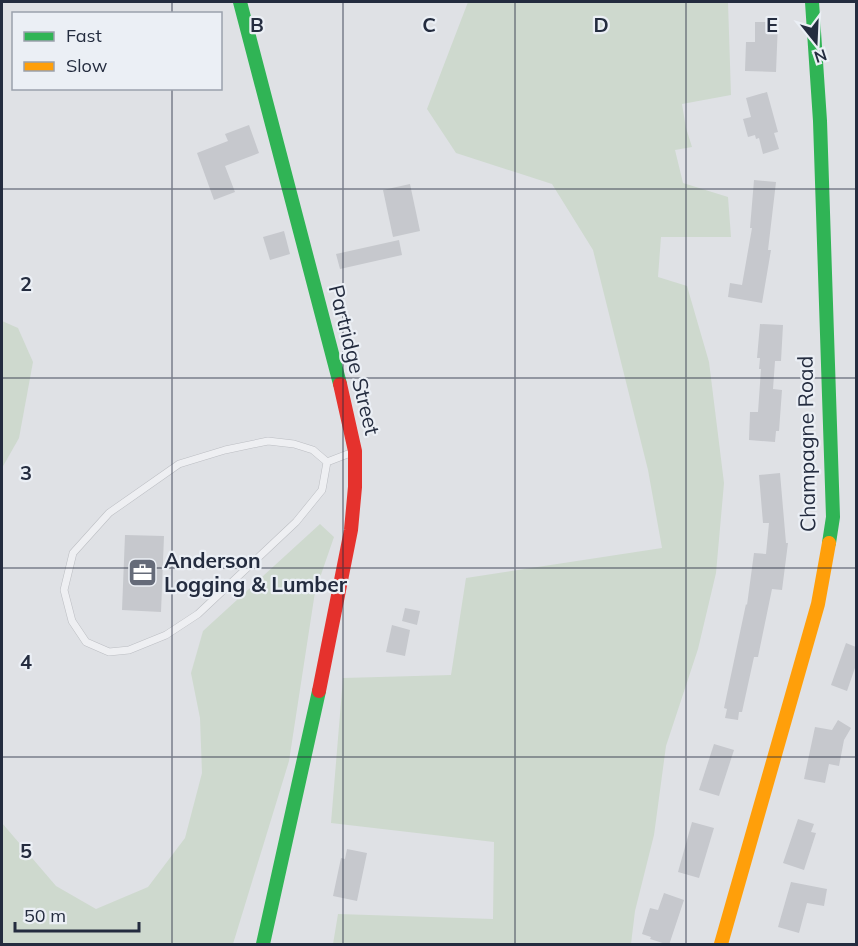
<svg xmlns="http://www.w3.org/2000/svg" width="858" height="946" viewBox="0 0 858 946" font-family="Mulish,sans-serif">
<rect width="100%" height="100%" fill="#dfe1e5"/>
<g fill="#ced9ce">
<path d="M468,2h260l3,93 -49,9 4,24 6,19 -17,3 8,33 45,14 3,40h-70l-3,40 29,9 22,76 15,121 -8,90 -18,76 -32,97 -12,89 -19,76 -4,33h-298l5,-30 155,5 1,-77 -163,-19 12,-145 108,-3 15,-97 196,-30 -14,-78 -55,-220 -41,-66 -96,-31 -29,-44z"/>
<path d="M2,321l16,7 15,34 -14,76 -17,30z"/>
<path d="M320,524l14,13 -19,55 -26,169 -56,183h-231v-121l54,63 40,23 52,-22 37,-49 17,-65 -2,-55 -9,-45 12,-42z"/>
</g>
<g fill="#c6c8cd">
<path d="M755,22h23l-2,50 -31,-1 1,-29h9z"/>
<path d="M767,92l11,40 -4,1 5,16 -16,5 -4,-16 -3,1 -1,-4 -7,2 -5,-18 8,-2 -5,-19z"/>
<path d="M249,125l10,28 -34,13 10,26 -21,8 -17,-47 31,-12 -3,-7z"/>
<path d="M754,180l22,2 -8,68h3l-9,53 -34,-6 2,-14 12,2 10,-57h-2z"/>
<path d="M410,184l10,47 -27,6 -10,-47z"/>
<path d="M284,231l6,23 -20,6 -7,-23z"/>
<path d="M399,240l3,15 -62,14 -4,-15z"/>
<path d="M760,324l23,1 -2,36h-6l-2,28 9,1 -3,41h-3l-1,11 -26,-2 1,-28h8l3,-43h-2l1,-11h-3z"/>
<path d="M780,473l6,70h2l-6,47 -10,-1 -14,68h-4l-12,55h-3l-1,8 -13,-2 2,-9 -3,-1 22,-104 1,1 7,-52 12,1 3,-31h-6l-4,-48z"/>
<path d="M125,535l39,1 -3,76 -39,-2z"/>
<path d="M405,608l15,3 -3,14 -15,-4z"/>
<path d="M392,625l18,5 -5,26 -19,-4z"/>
<path d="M846,643l10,4v18l-9,26 -16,-6z"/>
<path d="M838,720l13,8 -7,12 -5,26 -10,-2 -4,19 -21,-4 11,-52 17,3z"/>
<path d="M714,744l20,6 -15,46 -20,-6z"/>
<path d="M798,819l16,5 -3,8 5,1 -12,37 -21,-7z"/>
<path d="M692,822l22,6 -15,50 -21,-6z"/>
<path d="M347,849l20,4 -10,48 -24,-5 8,-38 4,1z"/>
<path d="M791,882l36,7 -3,17 -17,-3 -8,30 -21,-6z"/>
<path d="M664,893l20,7 -15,45 -19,-6 1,-2 -9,-3 8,-26 8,2z"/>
</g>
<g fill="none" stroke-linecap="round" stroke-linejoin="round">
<defs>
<path id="lane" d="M327,462l-5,28 -26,32 -98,92 -32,21 -37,15 -20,2 -23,-10 -14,-21 -8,-31 9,-37 36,-40 70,-49 46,-14 43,-9 26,3 19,6 14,12 26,-10"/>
</defs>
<use href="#lane" stroke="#bcbec3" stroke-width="8"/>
<use href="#lane" stroke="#eeeff2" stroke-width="7"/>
<g stroke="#30b455" stroke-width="14">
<path d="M240,2l100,382"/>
<path d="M812,2l8,119 13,396 -4,26"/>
<path d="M263,944l56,-253"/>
</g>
<path stroke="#ff9f0a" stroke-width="14" d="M721,944l97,-340 11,-61"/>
<path stroke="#e5322d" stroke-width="14" d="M319,691l32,-161 4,-43v-36l-15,-67"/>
</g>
<path fill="none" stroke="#242c3f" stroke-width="1.5" stroke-opacity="0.55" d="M172,2v12M343,2v942M515,2v942M686,2v942M172,88v856M2,189h854M2,378h854M2,568h854M2,757h854"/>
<defs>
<symbol id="office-square" viewBox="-11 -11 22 22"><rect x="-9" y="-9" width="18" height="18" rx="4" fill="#656b79" stroke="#ebeff5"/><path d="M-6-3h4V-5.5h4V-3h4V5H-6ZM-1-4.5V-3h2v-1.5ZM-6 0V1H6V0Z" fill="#fff"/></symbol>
</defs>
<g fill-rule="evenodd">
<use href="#office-square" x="126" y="556" width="33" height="33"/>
</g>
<g text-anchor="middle" stroke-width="4.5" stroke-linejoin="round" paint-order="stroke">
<g font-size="21" fill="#242c3f" stroke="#ebeff5">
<text transform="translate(354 360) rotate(76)" y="7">Partridge Street</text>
<text transform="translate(807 444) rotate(-91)" y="7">Champagne Road</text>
</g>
<g font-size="21" font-weight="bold" fill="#242c3f" stroke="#ebeff5" text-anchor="start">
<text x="164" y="568">Anderson<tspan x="164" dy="24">Logging &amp; Lumber</tspan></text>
</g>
</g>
<g font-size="20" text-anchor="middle" font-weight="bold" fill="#242c3f" stroke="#ebeff5" stroke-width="4.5" stroke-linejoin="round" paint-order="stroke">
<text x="257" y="32">B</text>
<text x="429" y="32">C</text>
<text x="601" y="32">D</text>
<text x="772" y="32">E</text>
<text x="26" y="291">2</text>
<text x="26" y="480">3</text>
<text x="26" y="669">4</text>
<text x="26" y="858">5</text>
</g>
<rect width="858" height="946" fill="none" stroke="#242c3f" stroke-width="6"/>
<rect x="12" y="12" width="210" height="78" fill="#ebeff5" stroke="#9ba1ac" stroke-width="1.5"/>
<rect x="24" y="32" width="30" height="9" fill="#30b455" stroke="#9ba1ac" stroke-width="1.5"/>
<text x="66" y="42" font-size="18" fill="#242c3f">Fast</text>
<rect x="24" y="62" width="30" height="9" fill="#ff9f0a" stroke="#9ba1ac" stroke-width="1.5"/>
<text x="66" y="72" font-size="18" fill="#242c3f">Slow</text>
<g transform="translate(816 42) rotate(162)" stroke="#ebeff5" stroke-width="4.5" paint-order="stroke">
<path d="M0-4.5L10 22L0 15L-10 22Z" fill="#242c3f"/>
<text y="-9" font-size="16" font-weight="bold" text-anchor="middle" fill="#242c3f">N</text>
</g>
<path d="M15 922v9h124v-9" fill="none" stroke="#242c3f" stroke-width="3"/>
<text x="24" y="922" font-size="18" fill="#242c3f" stroke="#ebeff5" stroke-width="4.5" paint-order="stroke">50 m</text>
</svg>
